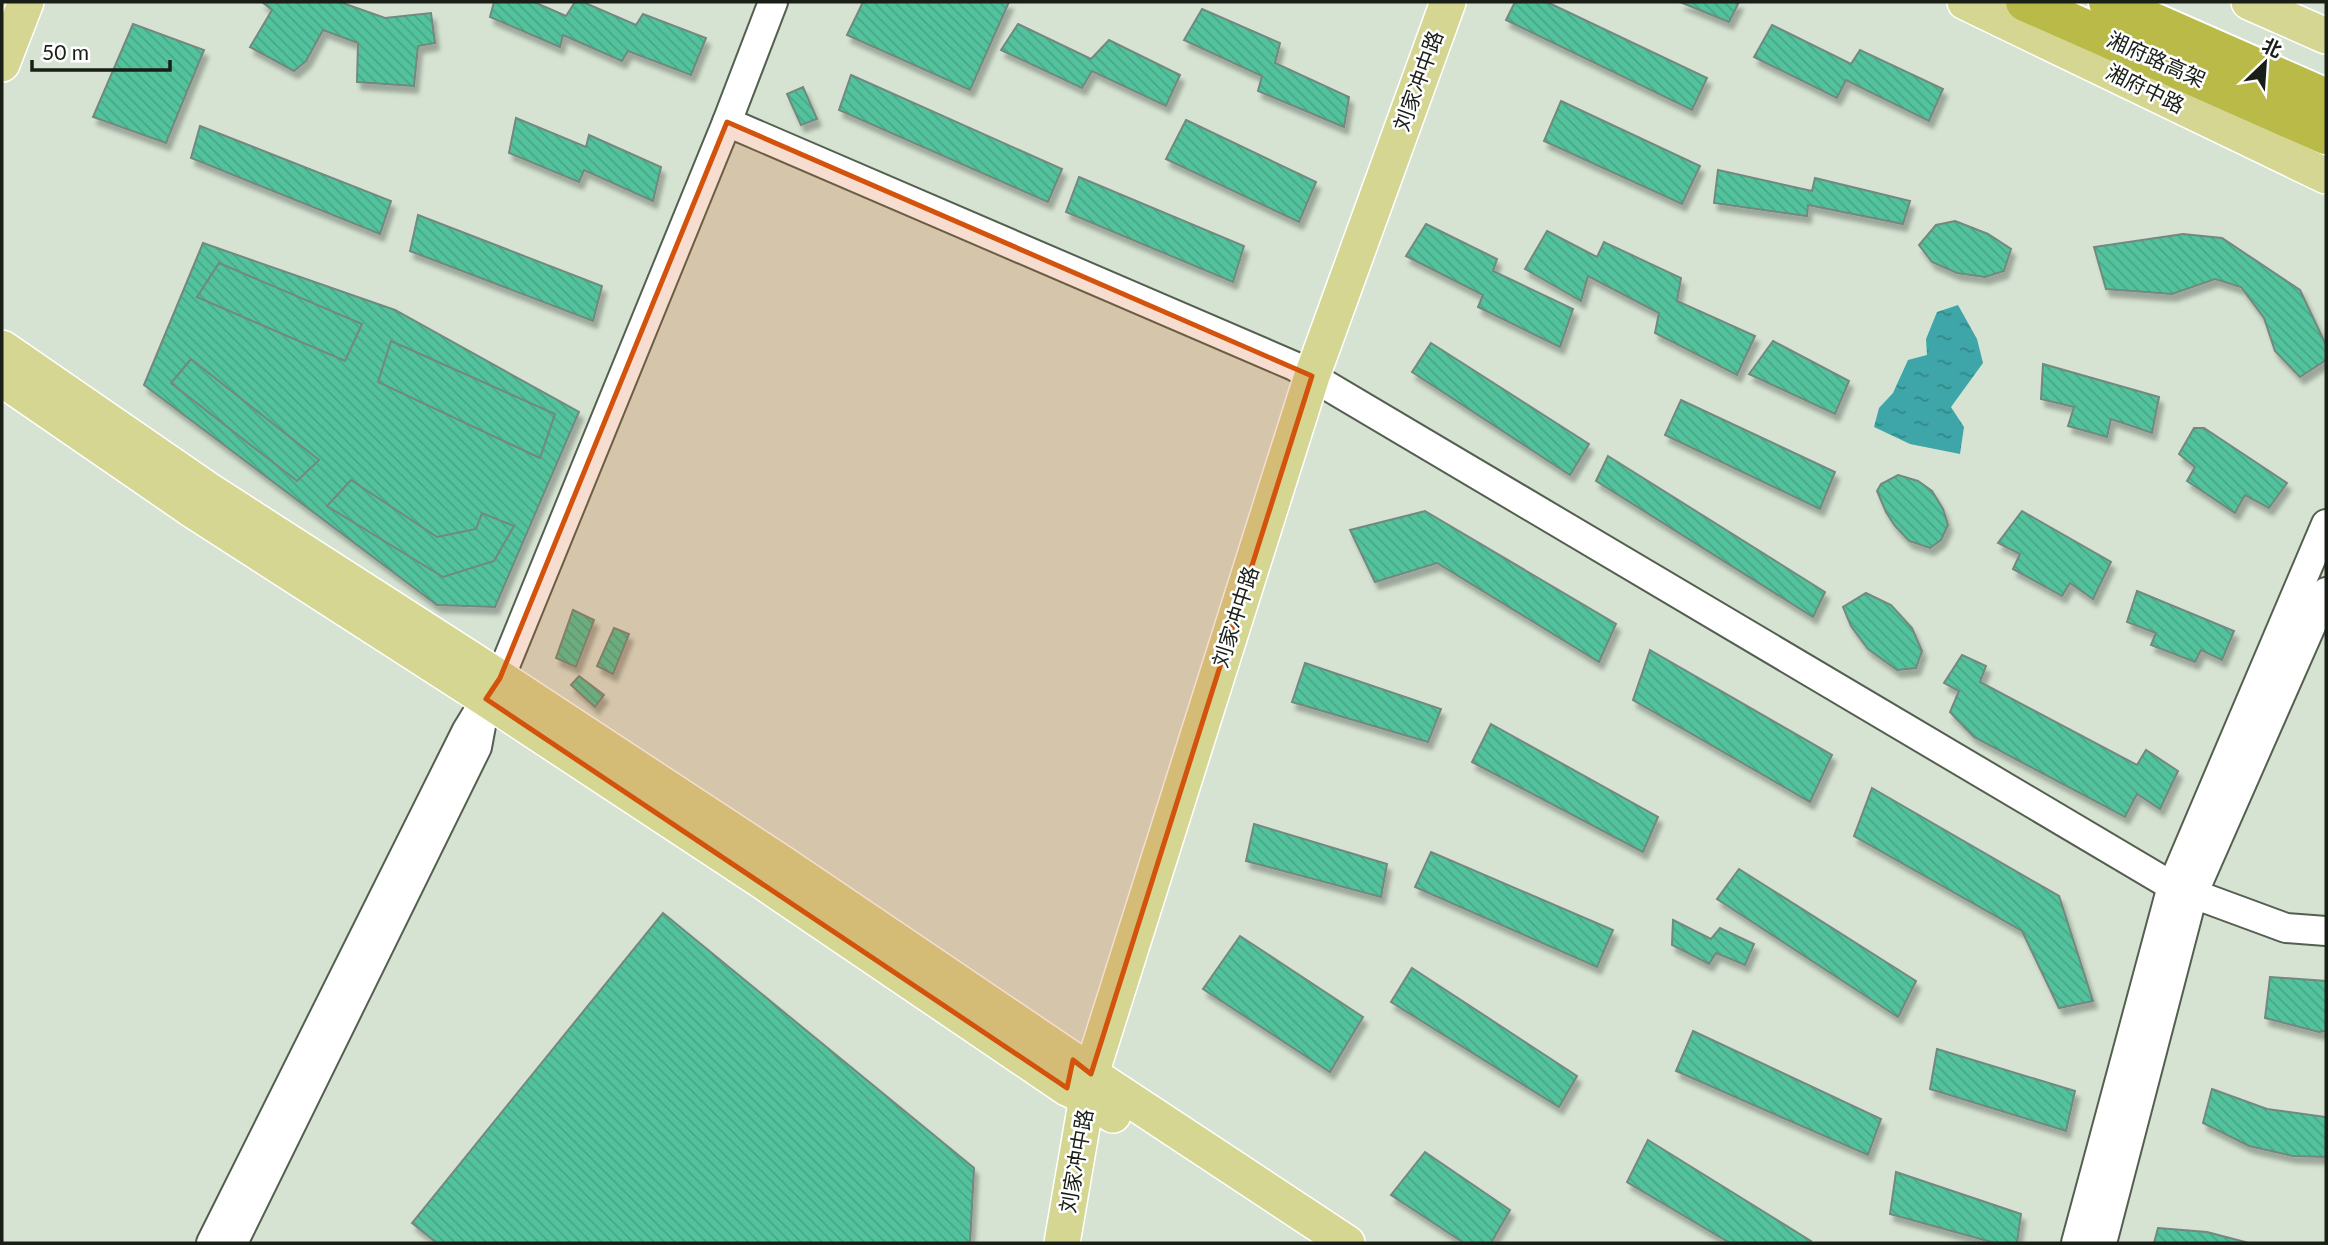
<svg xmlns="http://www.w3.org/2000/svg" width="2328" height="1245" viewBox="0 0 2328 1245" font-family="Lato,'Noto Sans SC',sans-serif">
<defs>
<pattern id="water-ripples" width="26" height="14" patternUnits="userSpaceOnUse" patternTransform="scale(1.75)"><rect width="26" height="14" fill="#3ea6a8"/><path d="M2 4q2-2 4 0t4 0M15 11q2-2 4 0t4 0" fill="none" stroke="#338788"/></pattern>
<pattern id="building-back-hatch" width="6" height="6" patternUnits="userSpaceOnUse" patternTransform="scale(1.75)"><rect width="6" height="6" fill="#53c39d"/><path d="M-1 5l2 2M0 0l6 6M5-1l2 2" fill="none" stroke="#48a786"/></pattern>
<filter id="shadow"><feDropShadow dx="4" dy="7" stdDeviation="2" flood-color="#0004"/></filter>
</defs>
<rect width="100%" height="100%" fill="#d6e3d2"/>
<path fill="url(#water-ripples)" d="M1958,305l19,34 6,24 -32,44 13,20 -4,27 -50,-10 -36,-17 5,-19 14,-15 15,-33 19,-5 -1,-16 11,-27z"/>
<g fill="url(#building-back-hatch)" stroke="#73887f" stroke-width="2" filter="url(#shadow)">
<path d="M262,2h78l45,16 46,-5 4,30 -17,3 -4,40 -57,-4 1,-39 -35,-13 -17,31 -12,10 -44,-24 22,-37z"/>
<path d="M494,2h40l32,14 9,-14h8l53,23 7,-11 63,24 -15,37 -63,-24 -6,10 -59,-26 -3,12 -70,-30z"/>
<path d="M863,2h146l-39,88 -123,-55z"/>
<path d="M1515,2h32l160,76 -15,32 -186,-90z"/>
<path d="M1680,2h59l-10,20z"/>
<path d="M1202,9l78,34 -5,20 74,34 -5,30 -86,-36 4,-15 -78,-36z"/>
<path d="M133,24l71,26 -38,93 -73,-26z"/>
<path d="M1018,24l73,35 18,-19 71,35 -14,31 -74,-35 -10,17 -81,-38z"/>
<path d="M1772,25l79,39 9,-14 83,39 -14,32 -83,-41 -9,18 -83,-41z"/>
<path d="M851,75l211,94 -14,33 -209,-92z"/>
<path d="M803,87l14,32 -16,6 -14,-31z"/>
<path d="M1561,101l139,65 -18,38 -138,-63z"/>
<path d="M516,118l70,29 3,-12 72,32 -8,34 -69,-31 -5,12 -70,-29z"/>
<path d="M1186,120l130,62 -17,40 -133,-63z"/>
<path d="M200,126l191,75 -11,33 -189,-76z"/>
<path d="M1718,170l94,21 3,-13 95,23 -7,23 -95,-19 -1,11 -93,-13z"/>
<path d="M1079,177l165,69 -11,36 -167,-70z"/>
<path d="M418,215l184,71 -9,35 -183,-70z"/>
<path d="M1955,221l33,13 23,15 -7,22 -19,6 -28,-4 -25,-11 -13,-17 17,-20z"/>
<path d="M1426,224l71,35 -4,12 80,38 -13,38 -82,-40 5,-12 -77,-39z"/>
<path d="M1547,231l50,26 7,-15 77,36 -4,23 78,35 -18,39 -82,-42 4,-20 -71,-37 -7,25 -56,-32z"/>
<path d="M2183,234l39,4 78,52 26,55v15l-26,17 -25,-26 -11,-33 -23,-31 -26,-8 -43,15 -66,-5 -12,-42z"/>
<path d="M203,243l192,67 184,102 -84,195 -58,-2 -293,-220z"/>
<path d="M219,263l143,61 -17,37 -148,-64z"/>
<path d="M391,341l164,73 -15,44 -162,-76z"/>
<path d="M1773,341l76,40 -14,33 -86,-40z"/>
<path d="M1431,343l158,101 -19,31 -158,-103z"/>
<path d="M191,359l128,101 -22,21 -126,-98z"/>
<path d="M2043,364l116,33 -7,36 -41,-14 -4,18 -39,-11 6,-19 -33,-8z"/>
<path d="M1681,400l154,72 -15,37 -155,-74z"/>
<path d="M2194,428h10l83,55 -18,25 -24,-13 -10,18 -48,-32 8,-14 -16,-13z"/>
<path d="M1608,456l217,136 -12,25 -217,-136z"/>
<path d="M1898,475l20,6 14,10 11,18 5,16 -7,15 -11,8 -21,-7 -14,-15 -9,-14 -9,-21 4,-7z"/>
<path d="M351,480l86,57 39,-8 6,-16 32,13 -20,35 -51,16 -116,-71z"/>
<path d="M1425,511l191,113 -17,38 -162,-99 -62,19 -25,-52z"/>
<path d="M2022,511l89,51 -18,37 -23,-16 -8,13 -49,-27 7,-15 -22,-11z"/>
<path d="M2137,591l97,40 -12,29 -21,-10 -6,12 -44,-17 5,-12 -29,-11z"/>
<path d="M1866,593l25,12 21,23 10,23 -6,17 -19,2 -29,-21 -17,-23 -8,-19z"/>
<path d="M573,610l21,10 -18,47 -20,-9z"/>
<path d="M614,628l15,6 -16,40 -16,-8z"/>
<path d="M1650,650l182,105 -22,47 -177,-102z"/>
<path d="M1962,655l24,11 -6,16 157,83 9,-15 32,21 -18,38 -23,-15 -12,23 -151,-80 -24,-25 9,-21 -15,-8z"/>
<path d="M1305,663l136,46 -13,33 -136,-40z"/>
<path d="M579,676l25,19 -9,12 -24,-22z"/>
<path d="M1491,724l167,93 -15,35 -171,-90z"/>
<path d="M1872,788l187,108 34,105 -34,7 -37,-77 -168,-95z"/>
<path d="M1254,824l133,40 -6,33 -135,-36z"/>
<path d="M1431,852l182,78 -16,37 -182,-80z"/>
<path d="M1739,869l177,112 -18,36 -181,-118z"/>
<path d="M663,913l311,255 -4,75h-533l-25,-20z"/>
<path d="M1673,920l38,19 9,-11 34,16 -9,21 -29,-12 -7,11 -37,-19z"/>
<path d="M1240,936l123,81 -33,55 -127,-83z"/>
<path d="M1412,968l165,108 -18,31 -168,-105z"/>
<path d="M2270,977l56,4v50l-7,1 -54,-14z"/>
<path d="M1693,1031l188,88 -13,36 -192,-84z"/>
<path d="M1937,1049l138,42 -9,40 -136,-42z"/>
<path d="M2212,1089l55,20 59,8v40l-33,-1 -44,-10 -46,-23z"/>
<path d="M1648,1140l163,101 -1,2h-80l-103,-61z"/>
<path d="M1425,1152l85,58 -19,33h-27l-73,-48z"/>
<path d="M1896,1172l125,42 -4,29h-22l-105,-29z"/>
<path d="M2158,1228l49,4 42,11h-95z"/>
</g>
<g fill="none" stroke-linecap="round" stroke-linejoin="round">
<defs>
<g id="minor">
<path d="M727,122l567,244 878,520 114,42 40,3"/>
<path d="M489,695l11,-17 227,-556 46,-120"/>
<path d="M211,1243l256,-513 19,-31 -9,48 -244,496"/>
<path d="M2076,1243l96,-357 154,-362"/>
<path d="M2102,1243l91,-349 133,-302"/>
</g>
<g id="major">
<path d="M1965,2l361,174"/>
<path d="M2249,2l77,34"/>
<path d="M2,64l24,-62"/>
<path d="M2,348l206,142 292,188 277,182 296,200 18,14 256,169"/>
<path d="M2,379l192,132 292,188 276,182 305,207 21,10 25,17"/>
<path d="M1062,1243l29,-169 221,-698 136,-374"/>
</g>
<g id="highway">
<path d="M2025,2l301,133"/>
<path d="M2108,2l218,96"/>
</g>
</defs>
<use href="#minor" stroke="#545f50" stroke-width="32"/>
<use href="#major" stroke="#fff" stroke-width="38"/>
<use href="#highway" stroke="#fff" stroke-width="42"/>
<use href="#minor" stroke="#fff" stroke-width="28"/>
<use href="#major" stroke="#d5d691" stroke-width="35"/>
<use href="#highway" stroke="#b9ba47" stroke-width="38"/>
</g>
<path fill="#d3530d" fill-opacity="0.2" stroke="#d3530d" stroke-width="5" stroke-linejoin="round" d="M727,122l585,254 -221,698 -18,-14 -6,28 -581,-389 14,-21z"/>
<g text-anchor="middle" stroke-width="5" stroke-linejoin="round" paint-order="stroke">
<g font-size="21" fill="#191e17" stroke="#fff">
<text transform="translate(2156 60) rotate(24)" y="7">湘府路高架</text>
<text transform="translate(1419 81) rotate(-70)" y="7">刘家冲中路</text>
<text transform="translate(2145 89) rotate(26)" y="7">湘府中路</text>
<text transform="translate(1236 617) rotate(-72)" y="7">刘家冲中路</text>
<text transform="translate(1077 1161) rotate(-80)" y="7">刘家冲中路</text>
</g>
</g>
<rect width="2328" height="1245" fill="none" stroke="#191e17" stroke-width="7"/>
<g transform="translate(2265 63) rotate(25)" stroke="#ffffff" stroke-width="5" paint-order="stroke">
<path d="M0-5L12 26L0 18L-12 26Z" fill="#191e17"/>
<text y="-10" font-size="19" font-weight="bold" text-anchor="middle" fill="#191e17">北</text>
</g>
<path d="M32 60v10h138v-10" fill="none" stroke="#191e17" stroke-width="3.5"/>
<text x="42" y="60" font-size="21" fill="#191e17" stroke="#ffffff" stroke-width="5" paint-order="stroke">50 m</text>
</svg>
